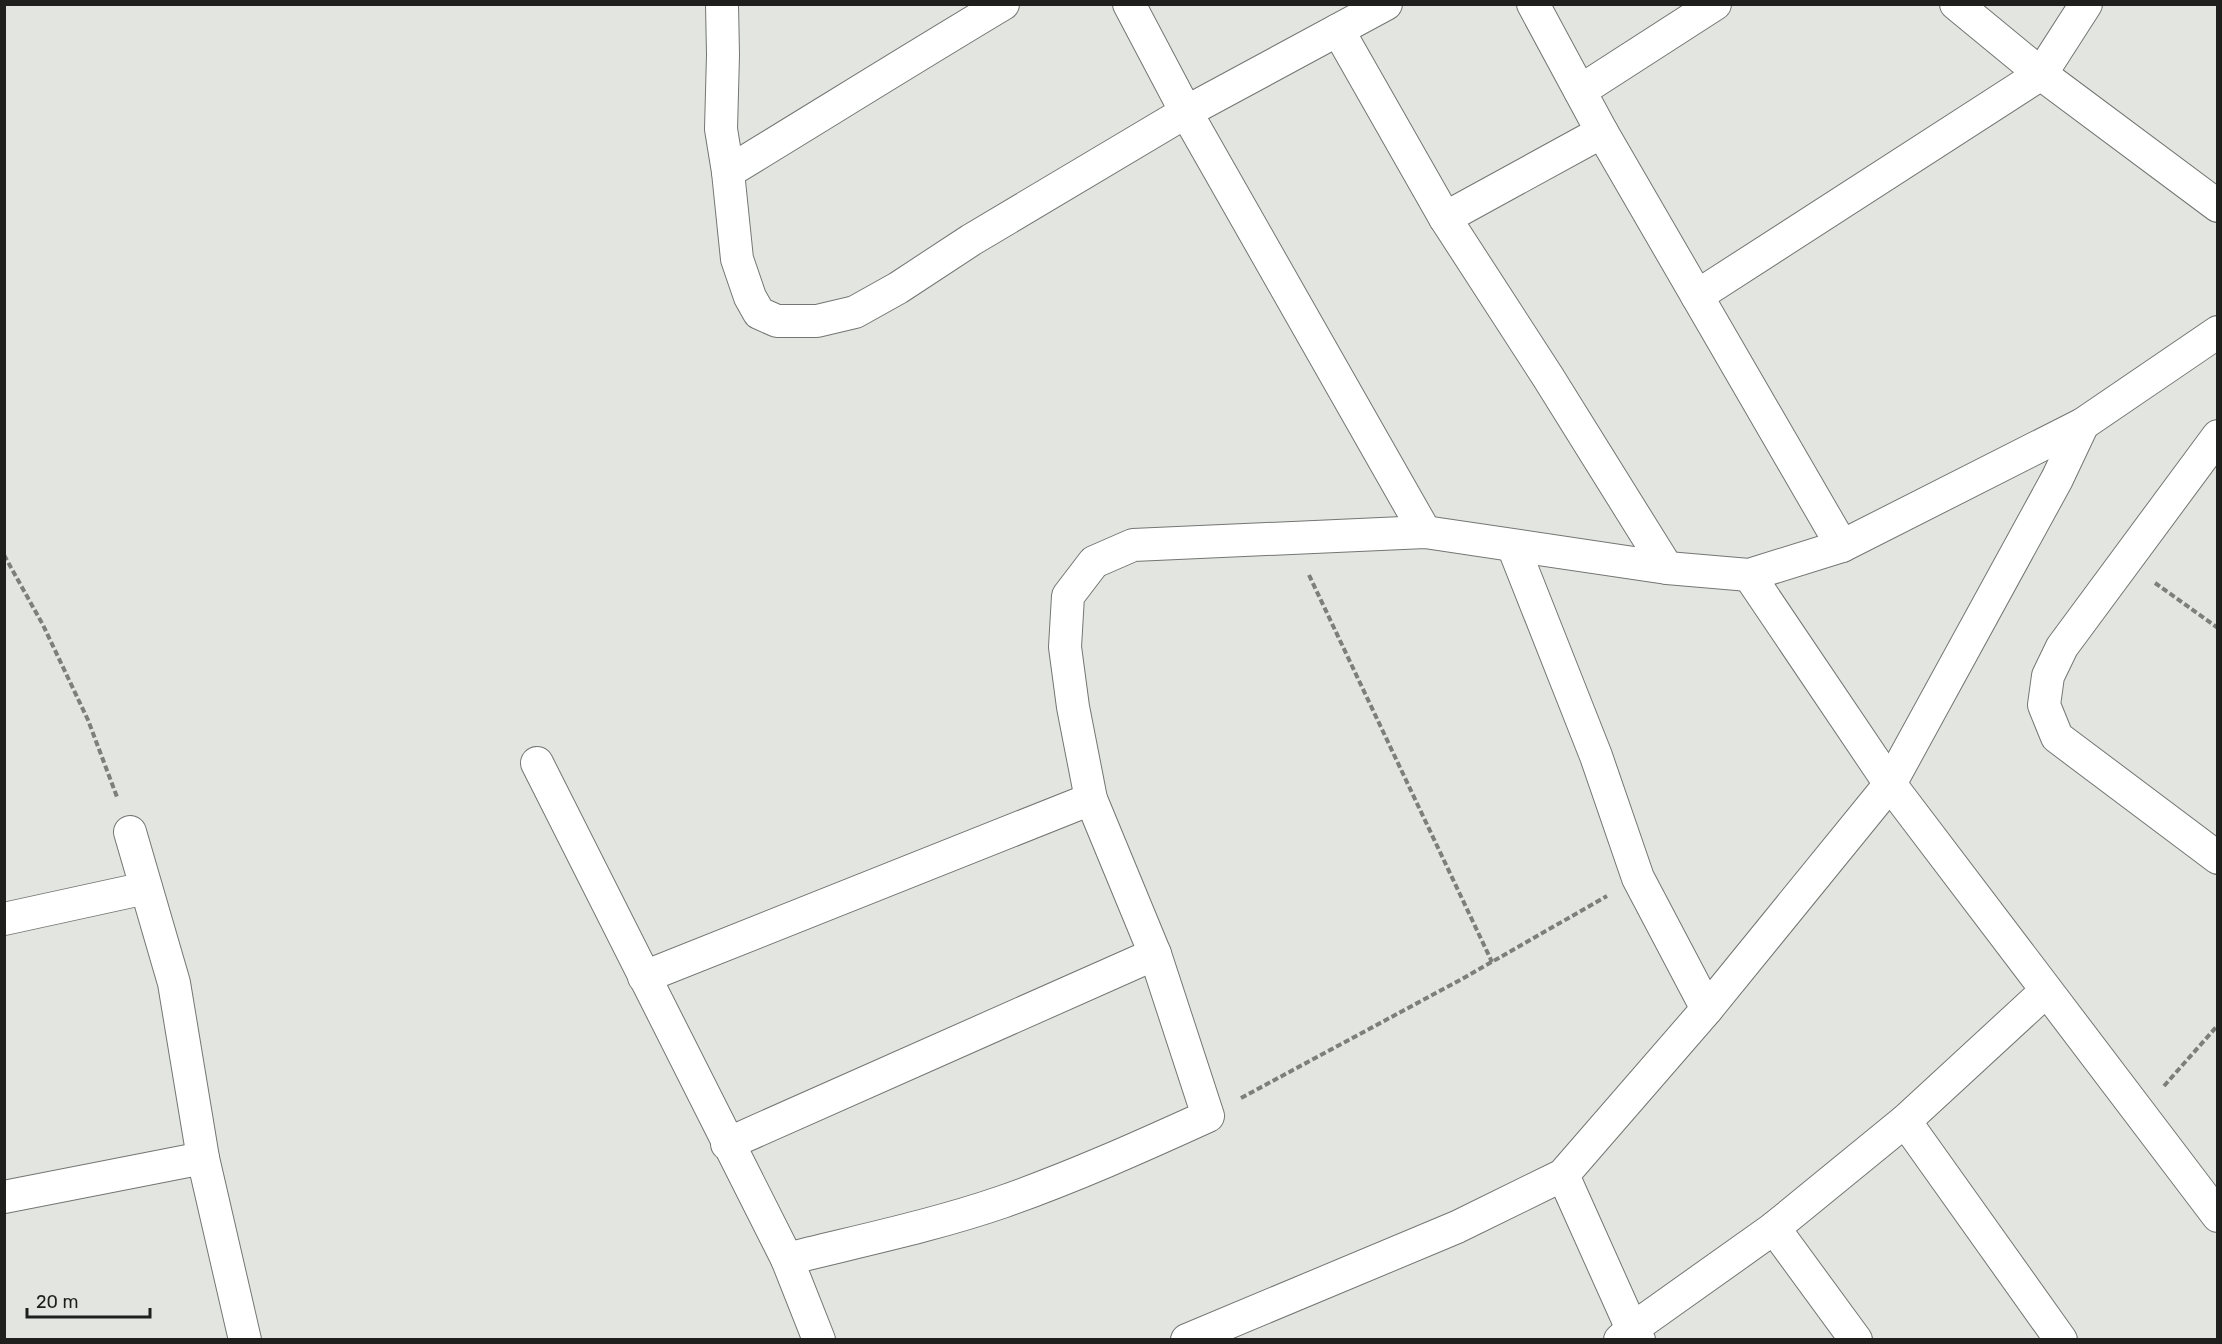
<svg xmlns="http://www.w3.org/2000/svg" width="2222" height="1344" viewBox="0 0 2222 1344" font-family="Rubik,sans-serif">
<rect width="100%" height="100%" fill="#e2e5e0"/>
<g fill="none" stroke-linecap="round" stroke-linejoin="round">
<defs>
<g id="minor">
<path d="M722,4l1,51 -2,74 7,43 9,87 13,38 9,16 18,8h40l38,-9 43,-24 73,-48 215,-128 200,-108"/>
<path d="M1129,4l57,108 239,420"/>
<path d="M1533,4l69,128 240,414"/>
<path d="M1956,4l85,70 177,132"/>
<path d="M1338,30l107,188 103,159 119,191"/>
<path d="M1580,91l135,-87"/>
<path d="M728,172c92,-56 183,-113 275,-168"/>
<path d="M1445,218l157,-86"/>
<path d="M1697,296l344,-222 45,-70"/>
<path d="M2218,436l-156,211 -14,29 -4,29 13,32 161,121"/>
<path d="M1513,546l83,210 42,122 69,131"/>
<path d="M1749,575l141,209 328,432"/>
<path d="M537,763l250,496"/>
<path d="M130,832l44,151 29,175 42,182"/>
<path d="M4,919l142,-31"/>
<path d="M644,977l447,-178"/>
<path d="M1905,1121l156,219"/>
<path d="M727,1144l428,-190"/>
<path d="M1563,1175l69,154 7,11"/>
<path d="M4,1197l199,-39"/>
<path d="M1774,1228l82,112"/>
<path d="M819,1340l-32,-81c72,-18 145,-33 215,-57 71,-25 138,-55 206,-86l-53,-162 -64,-155 -18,-92 -8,-60 3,-51 26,-34 39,-17 292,-13 242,36 82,7 93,-29 241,-122 135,-92"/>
<path d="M1187,1340l270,-113 106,-52 144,-166 183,-225 167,-305 26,-55"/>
<path d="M1620,1340l12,-11 142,-101 131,-107 141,-130"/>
</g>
</defs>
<use href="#minor" stroke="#737672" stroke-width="34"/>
<g stroke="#7d7f7c" stroke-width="4" stroke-dasharray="6 3" stroke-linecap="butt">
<path d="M4,555l39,70 45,95 29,77"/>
<path d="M1309,575l183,387"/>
<path d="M2155,583l63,45"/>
<path d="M2164,1086l54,-61"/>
<path d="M1241,1098l221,-119 145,-83"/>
</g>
<use href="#minor" stroke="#fff" stroke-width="32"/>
</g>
<rect width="2222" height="1344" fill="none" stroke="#1f201e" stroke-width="12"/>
<path d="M27 1308v9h123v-9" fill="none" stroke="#1f201e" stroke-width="3"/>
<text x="36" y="1308" font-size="18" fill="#1f201e" stroke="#e2e5e0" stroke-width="4.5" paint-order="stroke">20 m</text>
</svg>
